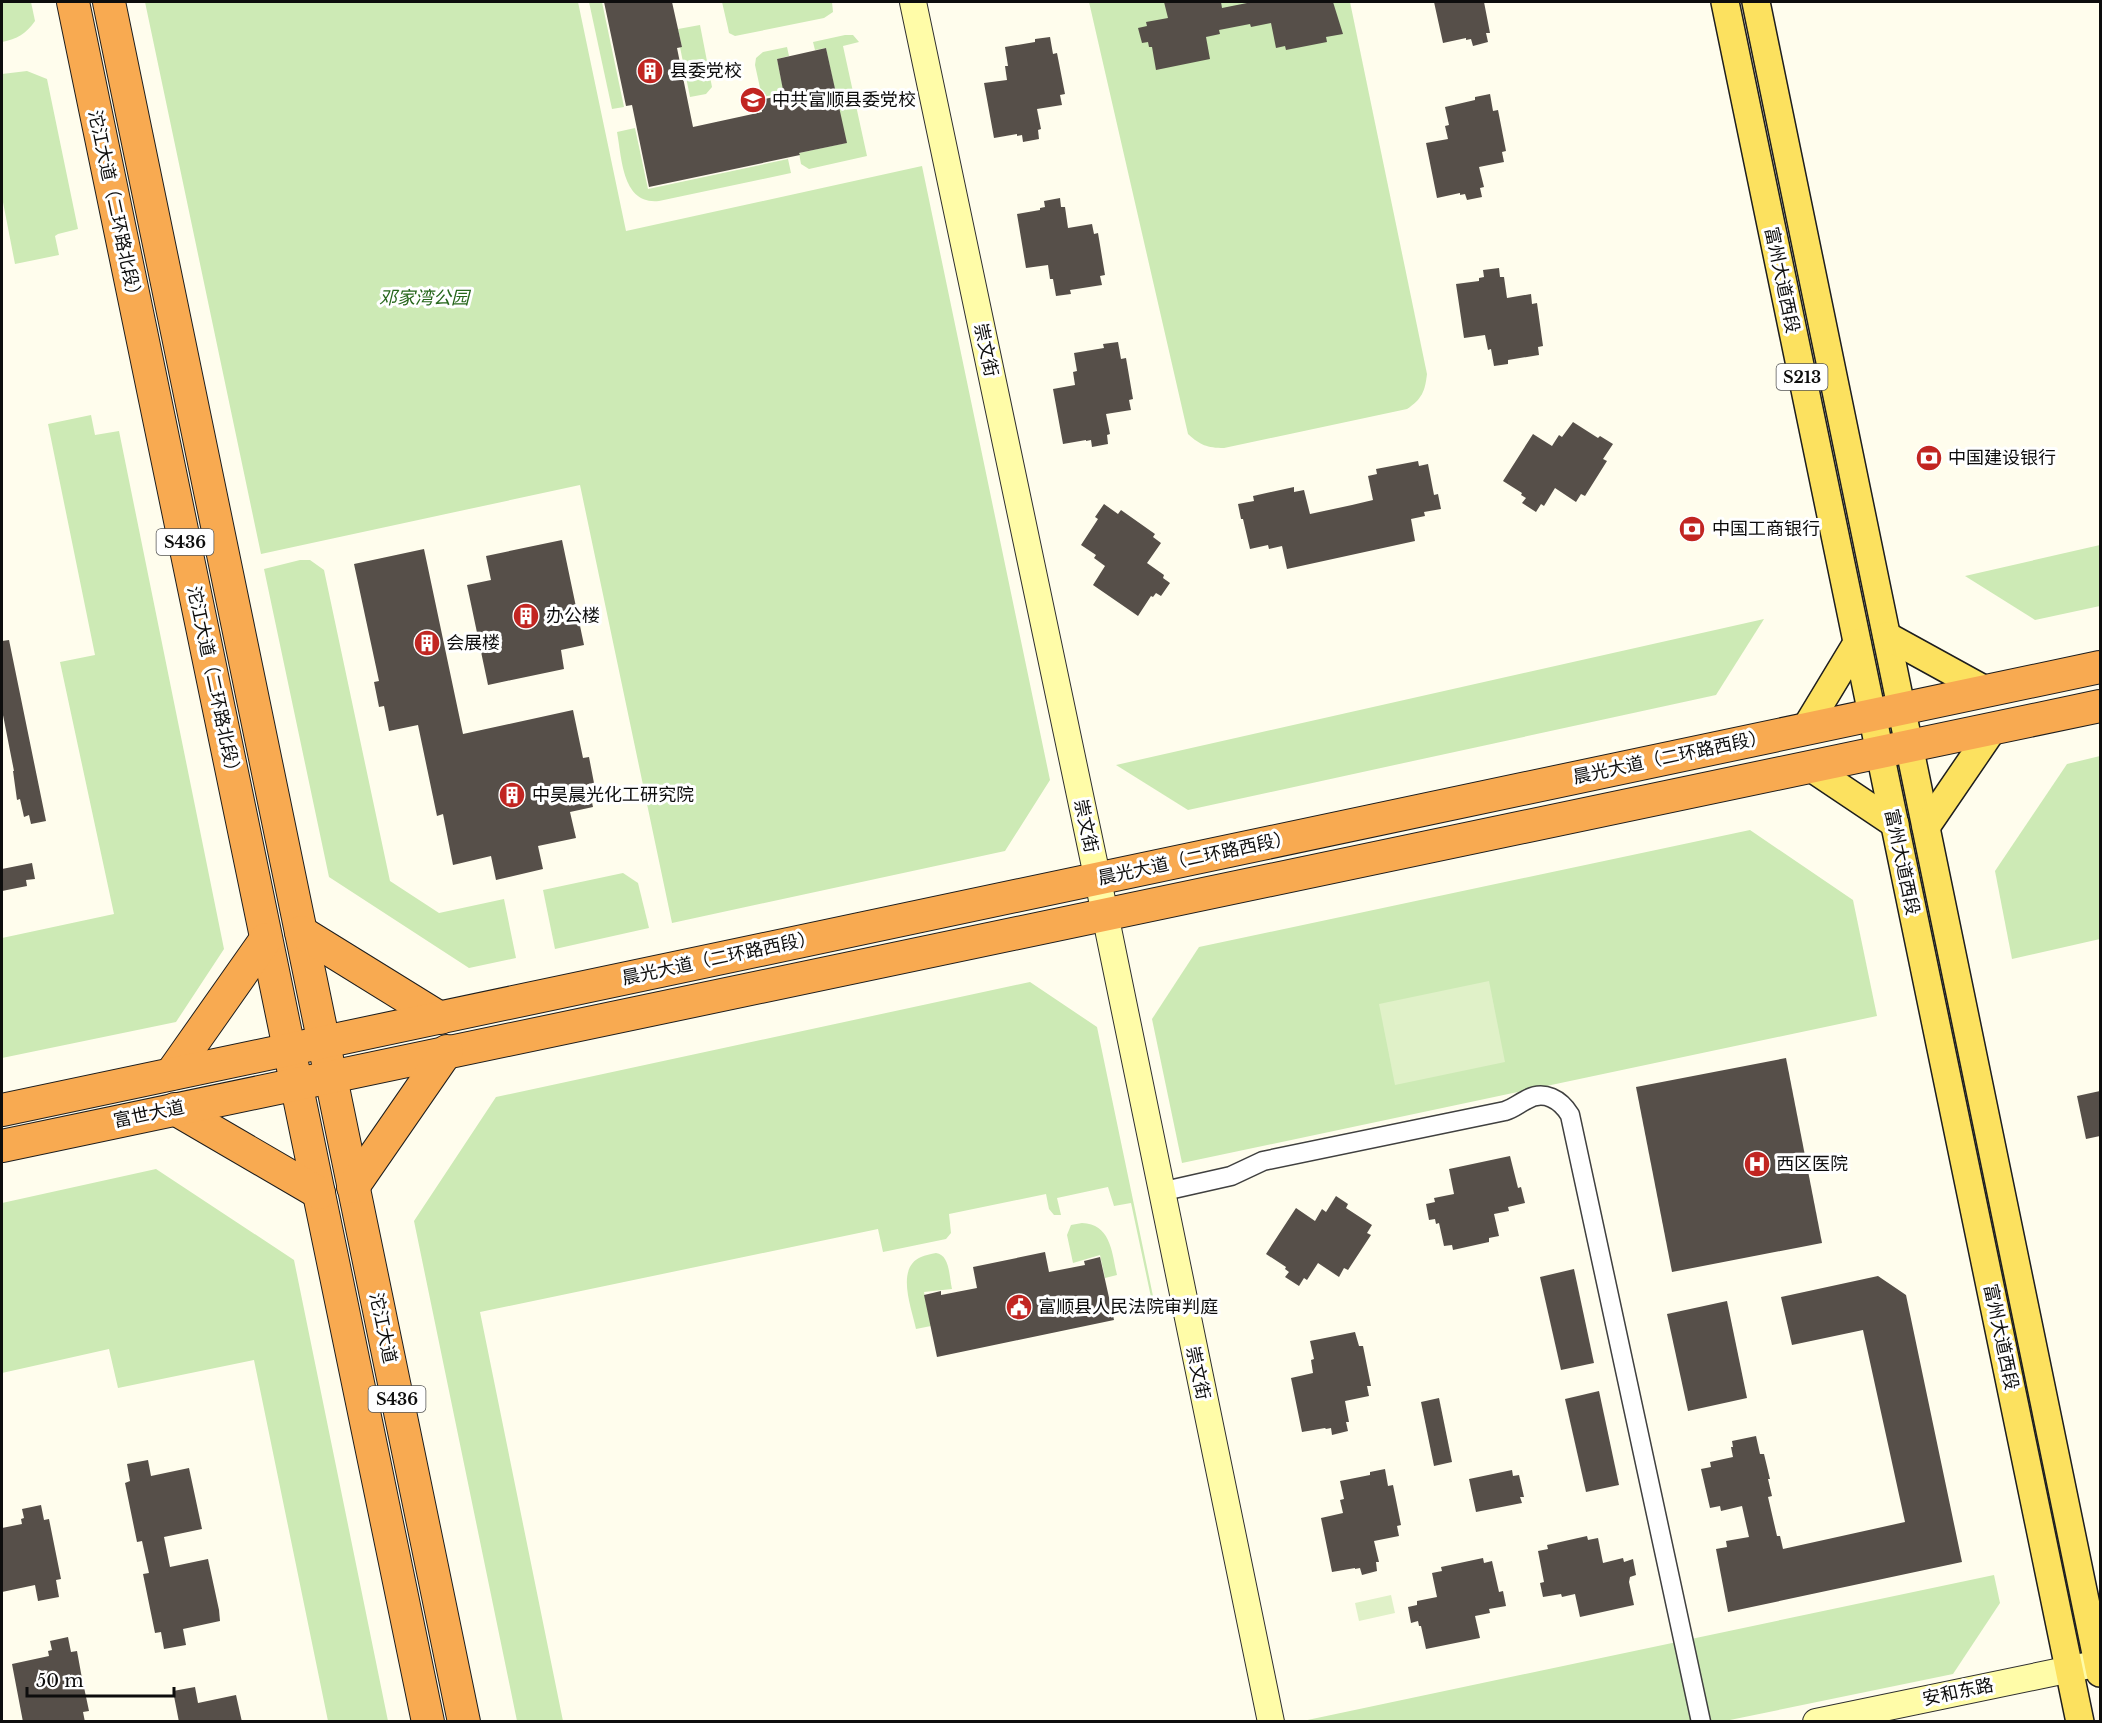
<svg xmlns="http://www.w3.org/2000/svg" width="2102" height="1723" viewBox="0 0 2102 1723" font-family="'Libre Baskerville','Noto Sans SC',serif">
<rect width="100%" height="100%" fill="#fffded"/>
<g fill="#cdeab5">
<path d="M2,2h29l4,19c-9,13 -18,18 -33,21z"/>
<path d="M145,2h433l48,229 296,-65 128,614 -45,71 -333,72 -92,-438 -319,69z"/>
<path d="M589,2h13l22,105 -12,2z"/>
<path d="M722,2h110l1,10 -9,6 -89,18 -6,-3 -1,-5z"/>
<path d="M1089,2h261l77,372c-2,17 -5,25 -20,35l-183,39c-17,0 -24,-3 -36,-14z"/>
<path d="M700,25l12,62 -6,7 -16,3 -10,-50h2l-4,-18z"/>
<path d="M845,35h8l6,7 -16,4 24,110 -58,13 -8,-5 -2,-11 47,-10 -20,-95 -11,2 -2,-8z"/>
<path d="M787,47l2,9 -12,3 7,34 -22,4 -7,-32 1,-7 7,-6z"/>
<path d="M27,71l20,8 31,150 -20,5 -3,2 4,19 -44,9 -13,-67v-123z"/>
<path d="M635,128l13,61 140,-30 3,14 -132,28c-37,4 -37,-43 -42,-69z"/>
<path d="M91,415l4,20 24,-4 105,518 -48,73 -174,36v-120l112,-24 -54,-252 35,-7 -47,-231z"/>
<path d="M2100,545v61l-65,14 -70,-44z"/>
<path d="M300,560h10l14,10 66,311 49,32 65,-14 12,59 -47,10 -140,-91 -65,-308z"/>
<path d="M1764,619l-48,76 -528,115 -72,-45z"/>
<path d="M2100,756v183l-88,20 -17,-88 72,-107z"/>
<path d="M1750,830l103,70 24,116 -695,147 -30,-144 47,-72z"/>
<path d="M623,873l15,10 11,45 -94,21 -12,-59z"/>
<path d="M1030,982l67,45 56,269 -2,1 -20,-94 -17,3 -6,-19 -51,11 4,17h-7l-5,-6 -3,-15 -97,20 2,19 -5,6 -63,13 -5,-23 -398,83 83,409h-46l-103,-500 82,-124z"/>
<path d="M156,1169l138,91 94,461h-60l-74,-361 -136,28 -9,-39 -107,24v-170z"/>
<path d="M1082,1223c29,1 30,30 35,52l-12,3 -5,-23 -27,8 -6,-28 4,-10z"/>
<path d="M936,1253c14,2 13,23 16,36l-28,3 7,34 -15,3c-4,-20 -21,-61 5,-72 4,-2 10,-3 15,-4z"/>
<path d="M1994,1575l6,28 -47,71 -228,47 -427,1z"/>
</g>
<g fill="#e0f1c8">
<path d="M1489,981l16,81 -110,23 -16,-81z"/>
<path d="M1391,1595l4,18 -36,8 -4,-18z"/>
</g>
<g fill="#564f49">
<path d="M604,2h68l10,45 -5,1 16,79 69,-15 -2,-12 24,-5 -7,-36 49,-11 21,95 -48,10 1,2 -151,32 -17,-82 -6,1z"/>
<path d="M1164,2h57l1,6 30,-6h81l10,32 -17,3 1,5 -41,8 -1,-4 -9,2 -5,-25 -20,4 -1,-3 -31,6 1,4 -14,3 4,22 -54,11 -4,-23h-3l-1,-5 -6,1 -4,-15 9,-2 -1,-4 22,-4z"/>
<path d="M1434,2h50l6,31h-4l2,9 -15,4 -2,-7 -5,1v-2l-23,5z"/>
<path d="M1050,37l3,17 4,-1 8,41 -5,1 2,10 -25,4 4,20 -3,1 1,9 -16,3 -1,-7 -5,1v-2l-23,4 -10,-55 23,-3 -2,-14h3l-3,-19 30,-5v-3z"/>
<path d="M1490,94l3,17 5,-1 8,41 -4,1 2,10 -25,5 5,20 -4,1 2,9 -15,3 -2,-6 -5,1v-2l-23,5 -11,-55 22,-4 -3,-13 4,-1 -4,-18 30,-7v-3z"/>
<path d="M1060,198l1,9h4l3,21 24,-4 2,10 4,-1 7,42 -5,1 2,9 -32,5 1,4 -15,2 -3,-17h-3l-2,-14 -22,3 -9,-54 23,-4v-2l5,-1 -1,-6z"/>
<path d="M1499,268l1,9h4l3,21 24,-4 1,10 5,-1 6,43 -5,1 1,8 -31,5v4l-14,2 -3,-17 -3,1 -3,-15 -21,3 -8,-54 23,-3v-3l5,-1 -1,-7z"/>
<path d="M1118,342l3,17 5,-1 7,41 -4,1 2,10 -25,4 4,20 -3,1 1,9 -16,3 -1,-7 -5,1v-1l-23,4 -10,-55 22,-4 -2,-13 4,-1 -3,-18 30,-5 -1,-4z"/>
<path d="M1573,422l25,16 2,-2 13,8 -10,15 4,2 -22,35 -4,-2 -5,8 -21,-14 -11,18 -3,-2 -5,8 -14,-9 4,-5 -5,-3 1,-2 -19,-12 30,-47 19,12 7,-11 3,2z"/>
<path d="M1418,461l1,5 9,-2 6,31 4,-1 3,15 -17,3 1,4 -14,3 4,22 -128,28 -5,-23 -13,3 -1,-4 -18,4 -7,-30h-2l-3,-15 16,-3 -1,-5 41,-9v5l10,-2 6,24 42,-9 21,-5 -5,-24 9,-2 -1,-5z"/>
<path d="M1104,504l14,10 3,-4 34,24 -2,3 8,6 -14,20 17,12 -1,3 7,5 -9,13 -5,-3 -3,4 -2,-1 -13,20 -45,-31 12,-19 -11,-8 2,-3 -15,-10 17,-26 -3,-2z"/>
<path d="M562,540l22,105 -23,5 3,19 -76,16 -21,-100 24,-5 -5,-24z"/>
<path d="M424,549l39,185 110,-24 10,48 6,-1 5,26 -6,1 5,23 -23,5 6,26 -38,8 5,23 -47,11 -5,-24 -38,9 -10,-51 -6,2 -19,-91 -29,6 -5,-25 -5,1 -5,-25 5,-1 -25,-117z"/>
<path d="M9,640l37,181 -15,3 -2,-9 -5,2 -4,-18 -3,1 -4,-29h1l-12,-61v-69z"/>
<path d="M32,863l3,16 -9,1 1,6 -25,5v-22z"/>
<path d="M1786,1058l36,185 -150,29 -36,-185z"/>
<path d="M2100,1091v45l-14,3 -9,-43z"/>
<path d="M1510,1156l8,32 3,-1 4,16 -17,4 1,4 -15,3 5,22 -10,2v4l-36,8 -1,-5 -8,1 -5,-23 -3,1 -1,-5 -6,1 -3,-16 9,-2 -1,-4 20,-4 -5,-25z"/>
<path d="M1336,1196l12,8 -2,4 26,17 -5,8 4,2 -23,35 -4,-2 -5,9 -21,-14 -11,17 -3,-2 -5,8 -14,-9 4,-5 -4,-3 1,-2 -20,-13 30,-46 19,13 7,-12 4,3z"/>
<path d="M1045,1252l4,20 36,-7 -1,-4 16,-4 14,63 -177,37 -13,-62 17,-4v4l36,-7 -4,-21z"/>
<path d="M1574,1269l20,94 -33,7 -21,-93z"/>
<path d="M1878,1276l28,19 56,267 -234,50 -12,-63 11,-2 -1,-6 23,-4 -7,-31 -21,5 -1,-5 -10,2 -9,-39 10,-2 -1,-5 23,-5 -2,-10h2l-1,-6 24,-5 4,18h4l6,25h-2l4,17 -4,1 9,39h3l3,13 122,-27 -42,-192 -71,15 -11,-48z"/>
<path d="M1727,1301l20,97 -59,13 -21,-97z"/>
<path d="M1355,1332l4,14h4l8,40h-4l2,10 -24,5 4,21h-3l2,9 -16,4 -1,-7 -5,1 -1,-1 -23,4 -11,-54 22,-5 -2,-13 3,-1 -4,-18z"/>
<path d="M1599,1391l20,94 -33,7 -21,-93z"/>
<path d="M1439,1398l13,64 -18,4 -13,-64z"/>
<path d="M148,1460l3,16 38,-8 13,61 -38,8 6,30 38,-8 11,51 1,11 -37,8 3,16 -22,4 -3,-17 -6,1 -12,-59 6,-1 -7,-32 -5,1 -12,-59 5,-2 -3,-17z"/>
<path d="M1385,1469l3,17 5,-1 8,40 -4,1 2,10 -25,5 5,21h-3l1,9 -15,4 -2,-7 -5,1v-1l-23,4 -11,-54 22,-5 -3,-13 4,-1 -4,-18 30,-6v-3z"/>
<path d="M1512,1470l1,6 6,-1 5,22h-4l2,6 -46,9 -7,-33z"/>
<path d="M41,1505l3,15 5,-1 12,60 -5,1 3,17 -21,4 -3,-16 -33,7v-64l20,-4 -1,-5 3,-1 -2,-9z"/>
<path d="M1587,1536l1,4 10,-2 5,25 20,-5 1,4 9,-3 3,16 -6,2 -1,5 5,23 -54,12 -5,-23 -13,3 -1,-3 -18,3 -3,-14 4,-1 -6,-31 10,-2 -1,-4z"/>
<path d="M1483,1558l1,5 8,-2 7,31 4,-1 3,15 -17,3 1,4 -15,3 5,22 -54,11 -5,-23h-2l-1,-5 -7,2 -3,-16 9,-2v-4l20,-4 -5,-24 10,-2 -1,-4z"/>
<path d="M68,1637l3,15 6,-1 4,22 8,38 -6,1 2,10h-62l-11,-58 37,-8 -1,-5 4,-1 -2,-9z"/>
<path d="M195,1687l3,16 38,-8 6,27h-63l-6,-31z"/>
</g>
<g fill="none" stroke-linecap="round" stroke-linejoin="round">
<defs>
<path id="street" d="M1160,1192l71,-16 32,-15 242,-50c9,-3 13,-7 21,-11 18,-11 35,0 44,15l131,607"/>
<g id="secondary">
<path d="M913,2l192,912 166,808"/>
<path d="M1816,1722l284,-59"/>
</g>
<g id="primary">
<path d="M1725,2l355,1720"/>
<path d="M1756,2l344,1671"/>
<path d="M1887,636l100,55"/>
<path d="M1805,729l52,-86"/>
<path d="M1810,767l85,57"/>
<path d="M1926,827l67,-98"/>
</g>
<g id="highway">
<path d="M73,2l355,1720"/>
<path d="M109,2l355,1720"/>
<path d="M301,932l139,86"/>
<path d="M171,1074l95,-135"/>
<path d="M175,1109l144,84"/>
<path d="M2,1110l2098,-443"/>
<path d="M2,1146l2098,-440"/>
<path d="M353,1187l94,-136"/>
</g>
</defs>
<use href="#street" stroke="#404040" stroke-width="21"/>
<use href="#secondary" stroke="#2f2f2f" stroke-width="28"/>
<use href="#primary" stroke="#1e1e1e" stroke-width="30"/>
<use href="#highway" stroke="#1e1e1e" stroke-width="34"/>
<use href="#street" stroke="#fff" stroke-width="18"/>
<use href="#secondary" stroke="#fffca8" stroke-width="26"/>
<use href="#primary" stroke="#fce15f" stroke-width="27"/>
<use href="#highway" stroke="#f8aa51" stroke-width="32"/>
</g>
<defs>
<symbol id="building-disc" viewBox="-11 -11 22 22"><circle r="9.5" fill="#c12521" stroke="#fff"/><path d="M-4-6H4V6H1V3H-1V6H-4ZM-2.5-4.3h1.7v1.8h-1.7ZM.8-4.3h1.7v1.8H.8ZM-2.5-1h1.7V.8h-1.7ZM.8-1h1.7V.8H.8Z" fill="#fff"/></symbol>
<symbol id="school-disc" viewBox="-11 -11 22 22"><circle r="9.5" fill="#c12521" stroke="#fff"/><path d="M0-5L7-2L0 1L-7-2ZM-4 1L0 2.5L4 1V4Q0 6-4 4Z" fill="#fff"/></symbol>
<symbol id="bank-disc" viewBox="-11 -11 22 22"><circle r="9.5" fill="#c12521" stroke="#fff"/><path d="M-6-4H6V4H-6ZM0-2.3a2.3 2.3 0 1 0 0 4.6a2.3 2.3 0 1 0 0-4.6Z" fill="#fff"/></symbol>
<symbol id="hospital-disc" viewBox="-11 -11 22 22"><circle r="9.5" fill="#c12521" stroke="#fff"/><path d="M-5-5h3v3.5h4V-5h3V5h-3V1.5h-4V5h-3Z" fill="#fff"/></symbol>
<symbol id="civic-disc" viewBox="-11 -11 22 22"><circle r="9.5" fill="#c12521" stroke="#fff"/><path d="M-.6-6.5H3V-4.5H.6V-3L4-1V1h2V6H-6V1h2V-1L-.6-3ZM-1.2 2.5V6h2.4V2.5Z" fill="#fff"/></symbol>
</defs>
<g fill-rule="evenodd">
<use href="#building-disc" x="635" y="56" width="30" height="30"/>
<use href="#school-disc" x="738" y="85" width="30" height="30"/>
<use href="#bank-disc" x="1914" y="443" width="30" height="30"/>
<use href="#bank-disc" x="1677" y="514" width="30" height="30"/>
<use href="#building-disc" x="511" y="601" width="30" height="30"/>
<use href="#building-disc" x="412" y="628" width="30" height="30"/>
<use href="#building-disc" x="497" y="780" width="30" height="30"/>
<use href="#hospital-disc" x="1742" y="1149" width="30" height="30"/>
<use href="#civic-disc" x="1004" y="1292" width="30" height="30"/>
</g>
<g text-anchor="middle" stroke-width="6" stroke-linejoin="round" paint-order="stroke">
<g fill="#fff" stroke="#565656" stroke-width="1.5">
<rect x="1776.5" y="364" width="51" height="26" rx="4.5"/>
<rect x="156.5" y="529" width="57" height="26" rx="4.5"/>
<rect x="368.5" y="1386" width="57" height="26" rx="4.5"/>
</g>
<g font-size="16" font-weight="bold" fill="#0d0d0d">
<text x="1802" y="383">S213</text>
<text x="185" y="548">S436</text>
<text x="397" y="1405">S436</text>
</g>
<g font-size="18" fill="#0d0d0d" stroke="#fff" text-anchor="start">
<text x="670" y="77">县委党校</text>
<text x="772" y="106">中共富顺县委党校</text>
<text x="1948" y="464">中国建设银行</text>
<text x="1712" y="535">中国工商银行</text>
<text x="546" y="622">办公楼</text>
<text x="446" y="649">会展楼</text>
<text x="532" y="801">中昊晨光化工研究院</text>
<text x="1776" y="1170">西区医院</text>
<text x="1038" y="1313">富顺县人民法院审判庭</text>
</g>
<g font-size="18" fill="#0d0d0d" stroke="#fff">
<text transform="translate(115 207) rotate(78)" y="6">沱江大道（二环路北段）</text>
<text transform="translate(1782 280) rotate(78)" y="6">富州大道西段</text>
<text transform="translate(986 350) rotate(78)" y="6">崇文街</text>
<text transform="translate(214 683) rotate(78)" y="6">沱江大道（二环路北段）</text>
<text transform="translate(1670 757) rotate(-12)" y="6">晨光大道（二环路西段）</text>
<text transform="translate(1086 826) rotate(78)" y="6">崇文街</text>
<text transform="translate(1195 858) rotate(-12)" y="6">晨光大道（二环路西段）</text>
<text transform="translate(1902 862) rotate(78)" y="6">富州大道西段</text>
<text transform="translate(719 958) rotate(-12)" y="6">晨光大道（二环路西段）</text>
<text transform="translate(149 1114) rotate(-12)" y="6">富世大道</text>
<text transform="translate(383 1328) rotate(78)" y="6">沱江大道</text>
<text transform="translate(2001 1337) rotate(78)" y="6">富州大道西段</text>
<text transform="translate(1198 1373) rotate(78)" y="6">崇文街</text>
<text transform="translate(1958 1692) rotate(-12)" y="6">安和东路</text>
</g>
<g font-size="18" font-style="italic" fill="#26661b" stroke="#fff">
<text x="424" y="304">邓家湾公园</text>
</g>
</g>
<rect width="2102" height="1723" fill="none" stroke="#0d0d0d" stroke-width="6"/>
<path d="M27 1687v9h147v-9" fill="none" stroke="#0d0d0d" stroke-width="3"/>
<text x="36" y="1687" font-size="18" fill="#0d0d0d" stroke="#ffffff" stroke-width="4.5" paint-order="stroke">50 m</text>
</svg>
